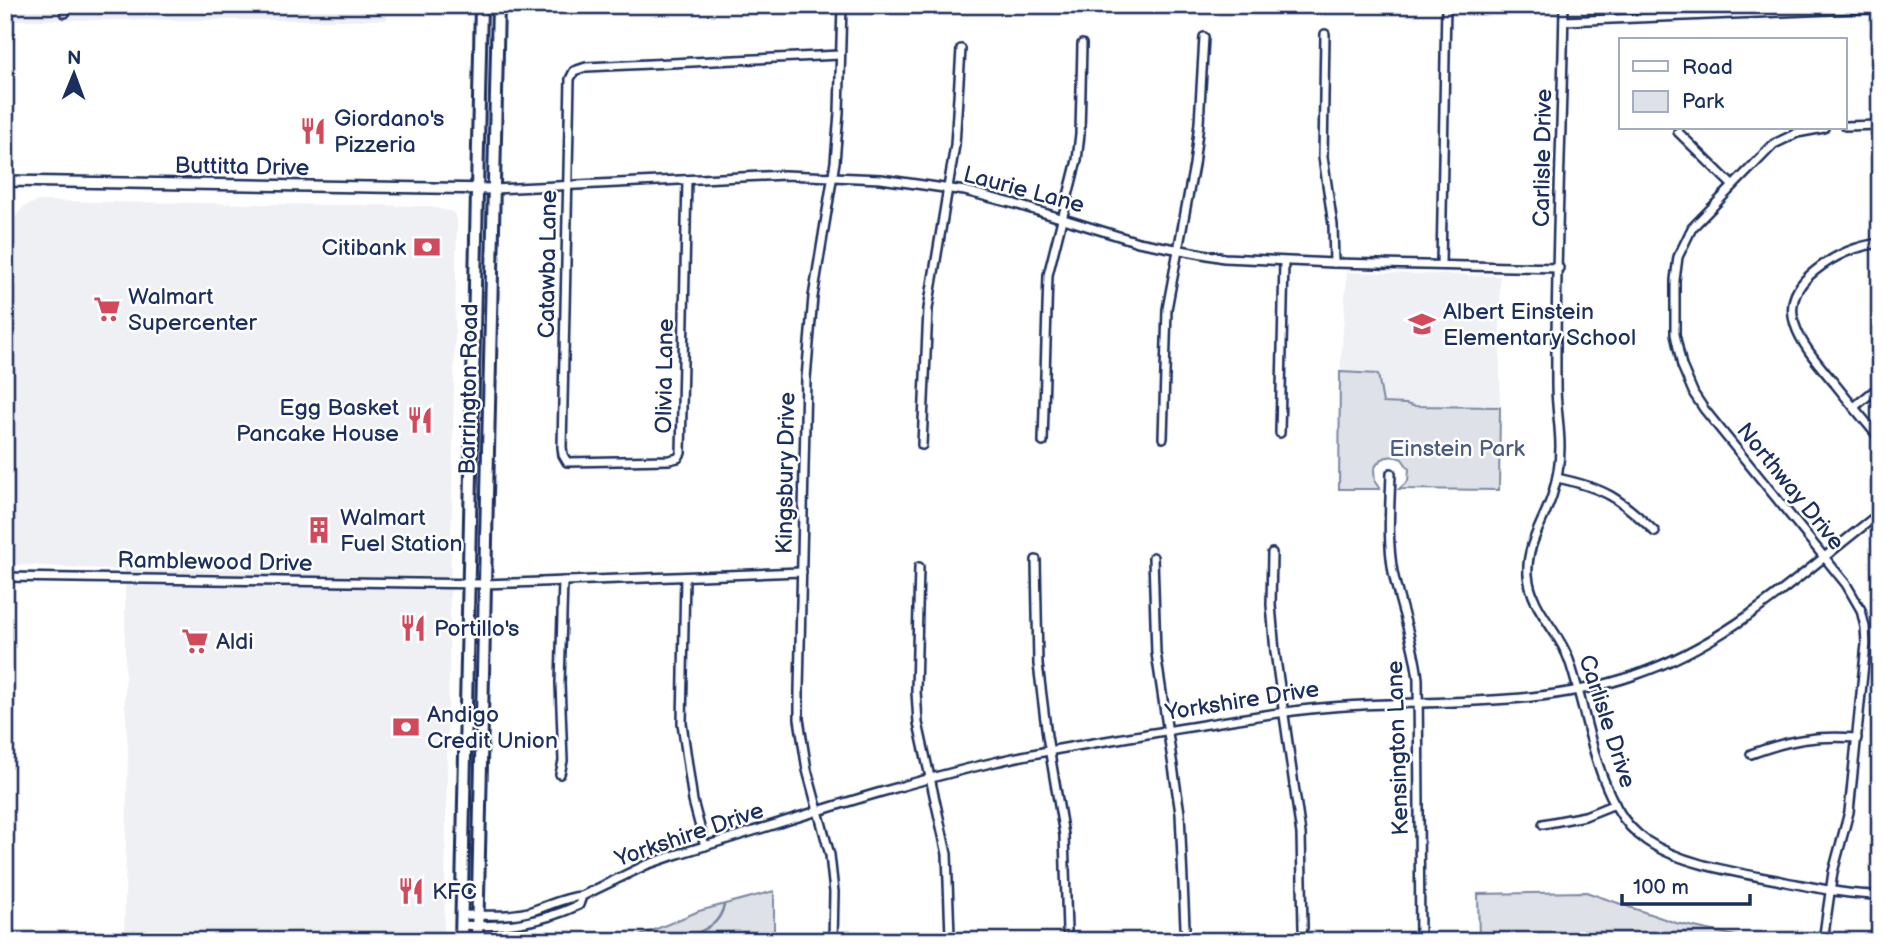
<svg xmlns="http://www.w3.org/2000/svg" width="1885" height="946" viewBox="0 0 1885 946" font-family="'Balsamiq Sans',sans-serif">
<rect width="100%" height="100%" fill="#fff"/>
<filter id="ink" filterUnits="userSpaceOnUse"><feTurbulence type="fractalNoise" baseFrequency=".0143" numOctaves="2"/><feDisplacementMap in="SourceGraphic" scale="14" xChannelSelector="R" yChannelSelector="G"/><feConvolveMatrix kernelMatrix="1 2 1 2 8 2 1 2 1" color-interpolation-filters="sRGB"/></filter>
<g filter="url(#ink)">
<g fill="#eff0f4">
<rect x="5" y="5" width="382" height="15"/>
<path d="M38,201l389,5 26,6 4,8 -13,721h-320l4,-192 -3,-46v-133l-120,-6v-275l9,-70 9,-12z"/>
<path d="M1347,272l153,4v131l-87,-1 -7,-2 -24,-1 -4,-29 -38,-2z"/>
</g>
<g fill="#dee1e7" stroke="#7c88a2" stroke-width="2">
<path d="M1340,372l38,2 5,29 23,1 7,2 87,1 -1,83 -100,-1 9,-8 1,-12 -7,-10c-12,-5 -22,-2 -28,10l1,13 5,7h-41z"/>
<path d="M774,891v50h-146l71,-30z"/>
<path d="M1586,892l90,31 83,18h-280l-1,-47z"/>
</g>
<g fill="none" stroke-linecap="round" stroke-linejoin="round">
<path stroke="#77839f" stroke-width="2.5" d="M687,941c16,-15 29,-10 37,-35"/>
<defs>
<g id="minor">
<path d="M1564,5c-2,127 -9,254 -8,380 0,21 4,41 4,62 0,16 -3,33 -8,49 -9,27 -26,49 -24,79 3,35 30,54 41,85 17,49 22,102 48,148 7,13 18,25 30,33 37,25 96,32 139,41 31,6 62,13 94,13"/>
<path d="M65,13v-8"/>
<path d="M1564,21l316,-13"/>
<path d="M1325,34l-2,123 10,68 1,38"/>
<path d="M1845,126l35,-1"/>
<path d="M1678,132l54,53"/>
<path d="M687,180l-6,273 -3,5 -9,2 -102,2 -4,-7 -1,-8 8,-368 4,-8 12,-4 254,-12"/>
<path d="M494,189l290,-14 97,4 84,12 50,13 123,38 86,16 110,5 225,5"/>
<path d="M1880,243c-24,3 -45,12 -64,27 -50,38 -9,80 19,114 15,19 30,37 45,55"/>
<path d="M1441,265l5,-260"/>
<path d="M1854,407l26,-21"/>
<path d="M1280,433l4,-171"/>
<path d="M1163,438l4,-129 27,-144 5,-42 5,-86"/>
<path d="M1043,442l5,-167 29,-115 3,-26 2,-90"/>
<path d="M922,445l6,-136 27,-164 6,-96"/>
<path d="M1391,473c-1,33 -4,66 2,99 7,36 21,69 25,107l2,262"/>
<path d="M1557,478c48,10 63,20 98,54"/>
<path d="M1272,553l-1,52 4,47 26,182 2,94"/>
<path d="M1153,557l3,96 24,160 5,114"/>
<path d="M1036,560l2,104 9,72 17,99 3,96"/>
<path d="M919,567l-3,124 2,32 29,131 3,82"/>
<path d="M5,577l480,7 317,-12"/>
<path d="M685,577l-3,146 11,78 12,45"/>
<path d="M1751,754c38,-14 65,-19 106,-16"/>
<path d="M560,774l3,-13 -3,-78 3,-102"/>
<path d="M1543,824l42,-8 30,-12"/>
<path d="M461,915c23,0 45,2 67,-3 18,-5 36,-15 54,-16l64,-31 29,-10c107,-32 212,-68 320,-93 50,-12 101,-19 152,-28 46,-7 93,-16 139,-22 116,-17 237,2 349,-37 96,-32 166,-102 245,-162"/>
<path d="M461,925c42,3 79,-2 118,-20l3,-9"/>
<path d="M833,941l1,-49 -4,-37 -23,-85 -8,-51v-28l7,-313 7,-81 22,-135 4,-49 3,-108"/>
<path d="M1823,941l10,-69 16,-60 17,-168 -1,-17 -4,-17 -15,-26 -142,-175 -10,-15 -12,-28 -7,-32v-54l3,-23 14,-29 82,-84 23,-11 27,-5"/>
</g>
<path id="tertiary" d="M5,181l489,8"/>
<g id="secondary">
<path d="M461,941l20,-936"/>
<path d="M477,941l21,-936"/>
</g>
</defs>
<use href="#minor" stroke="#1b2f5e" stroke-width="12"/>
<use href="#tertiary" stroke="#1b2f5e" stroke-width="14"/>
<use href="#secondary" stroke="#1b2f5e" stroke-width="16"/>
<use href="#minor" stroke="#fff" stroke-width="7"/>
<use href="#tertiary" stroke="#fff" stroke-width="9"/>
<use href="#secondary" stroke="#fff" stroke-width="10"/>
</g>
</g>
<defs>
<symbol id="restaurant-bare" viewBox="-9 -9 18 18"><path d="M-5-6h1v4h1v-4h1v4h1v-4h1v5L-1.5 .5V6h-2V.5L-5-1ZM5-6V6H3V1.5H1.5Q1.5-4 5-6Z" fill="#d1495b" stroke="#fff" stroke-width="2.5" paint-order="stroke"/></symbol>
<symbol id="bank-bare" viewBox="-9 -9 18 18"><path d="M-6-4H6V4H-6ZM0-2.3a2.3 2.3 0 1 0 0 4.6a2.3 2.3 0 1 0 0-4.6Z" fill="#d1495b" stroke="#fff" stroke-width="2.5" paint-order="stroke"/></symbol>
<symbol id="supermarket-bare" viewBox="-9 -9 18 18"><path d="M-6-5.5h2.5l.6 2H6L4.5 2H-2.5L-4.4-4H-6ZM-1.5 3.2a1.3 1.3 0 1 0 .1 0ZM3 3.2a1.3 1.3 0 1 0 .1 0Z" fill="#d1495b" stroke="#fff" stroke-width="2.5" paint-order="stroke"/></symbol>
<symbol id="school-bare" viewBox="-9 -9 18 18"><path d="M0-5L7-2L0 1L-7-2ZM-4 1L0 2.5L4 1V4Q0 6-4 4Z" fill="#d1495b" stroke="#fff" stroke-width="2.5" paint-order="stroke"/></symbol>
<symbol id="building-bare" viewBox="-9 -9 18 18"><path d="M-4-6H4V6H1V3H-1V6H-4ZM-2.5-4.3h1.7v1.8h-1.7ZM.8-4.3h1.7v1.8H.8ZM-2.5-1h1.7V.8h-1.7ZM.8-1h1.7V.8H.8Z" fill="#d1495b" stroke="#fff" stroke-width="2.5" paint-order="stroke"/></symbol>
</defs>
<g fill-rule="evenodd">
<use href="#restaurant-bare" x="294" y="112" width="38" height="38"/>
<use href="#bank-bare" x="408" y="228" width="38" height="38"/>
<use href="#supermarket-bare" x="88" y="290" width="38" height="38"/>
<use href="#school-bare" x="1403" y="305" width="38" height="38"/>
<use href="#restaurant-bare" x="401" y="401" width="38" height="38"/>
<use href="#building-bare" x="300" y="511" width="38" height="38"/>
<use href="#restaurant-bare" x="394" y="609" width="38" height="38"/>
<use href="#supermarket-bare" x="176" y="622" width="38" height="38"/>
<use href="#bank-bare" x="387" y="708" width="38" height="38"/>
<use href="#restaurant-bare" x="392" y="872" width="38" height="38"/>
</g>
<g text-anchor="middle" stroke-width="5" stroke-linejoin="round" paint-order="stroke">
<g font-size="23" fill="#1b2f5e" stroke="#fff" text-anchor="start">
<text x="334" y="126">Giordano's<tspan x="334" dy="26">Pizzeria</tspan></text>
<text x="406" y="255" text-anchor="end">Citibank</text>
<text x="128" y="304">Walmart<tspan x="128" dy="26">Supercenter</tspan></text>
<text x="1443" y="319">Albert Einstein<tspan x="1443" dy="26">Elementary School</tspan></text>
<text x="399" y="415" text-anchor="end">Egg Basket<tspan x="399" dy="26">Pancake House</tspan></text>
<text x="340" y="525">Walmart<tspan x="340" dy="26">Fuel Station</tspan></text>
<text x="434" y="636">Portillo's</text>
<text x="216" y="649">Aldi</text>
<text x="427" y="722">Andigo<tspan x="427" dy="26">Credit Union</tspan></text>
<text x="432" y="899">KFC</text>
</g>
<g font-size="23" fill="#1b2f5e" stroke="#fff">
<text transform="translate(1542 158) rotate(-89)" y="8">Carlisle Drive</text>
<text transform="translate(242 166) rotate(1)" y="8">Buttitta Drive</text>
<text transform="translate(1024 189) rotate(15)" y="8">Laurie Lane</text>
<text transform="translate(547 264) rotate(-89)" y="8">Catawba Lane</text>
<text transform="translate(664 376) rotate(-89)" y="8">Olivia Lane</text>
<text transform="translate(468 389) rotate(-89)" y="8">Barrington Road</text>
<text transform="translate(785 473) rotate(-89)" y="8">Kingsbury Drive</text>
<text transform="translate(1791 486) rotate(51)" y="8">Northway Drive</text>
<text transform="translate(215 561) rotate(1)" y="8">Ramblewood Drive</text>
<text transform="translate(1242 700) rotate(-9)" y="8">Yorkshire Drive</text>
<text transform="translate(1608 721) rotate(72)" y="8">Carlisle Drive</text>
<text transform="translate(1397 748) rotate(-92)" y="8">Kensington Lane</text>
<text transform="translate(689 834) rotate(-19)" y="8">Yorkshire Drive</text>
</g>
<g font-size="23" fill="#4c5c80" stroke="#fff">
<text x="1457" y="456">Einstein Park</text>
</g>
</g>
<rect width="1885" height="946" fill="none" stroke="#fff" stroke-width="28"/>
<rect x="14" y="14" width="1857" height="918" fill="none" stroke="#1b2f5e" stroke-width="2.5" filter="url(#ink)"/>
<rect x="1619" y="38" width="228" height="91" fill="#ffffff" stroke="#a4acbf" stroke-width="2"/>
<rect x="1633" y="61" width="35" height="10" fill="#ffffff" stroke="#a4acbf" stroke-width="2"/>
<text x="1682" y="74" font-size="21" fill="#1b2f5e">Road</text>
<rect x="1633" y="91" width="35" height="21" fill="#dee1e7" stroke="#a4acbf" stroke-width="2"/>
<text x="1682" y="108" font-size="21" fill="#1b2f5e">Park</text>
<g transform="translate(74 74) rotate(1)" stroke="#ffffff" stroke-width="5" paint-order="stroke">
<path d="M0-5L12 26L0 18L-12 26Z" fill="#1b2f5e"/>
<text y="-10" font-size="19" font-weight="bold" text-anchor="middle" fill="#1b2f5e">N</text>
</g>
<path d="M1622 894v10h128v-10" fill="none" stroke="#1b2f5e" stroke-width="3.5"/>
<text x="1633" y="894" font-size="21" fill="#1b2f5e" stroke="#ffffff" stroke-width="5" paint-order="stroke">100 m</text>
</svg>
